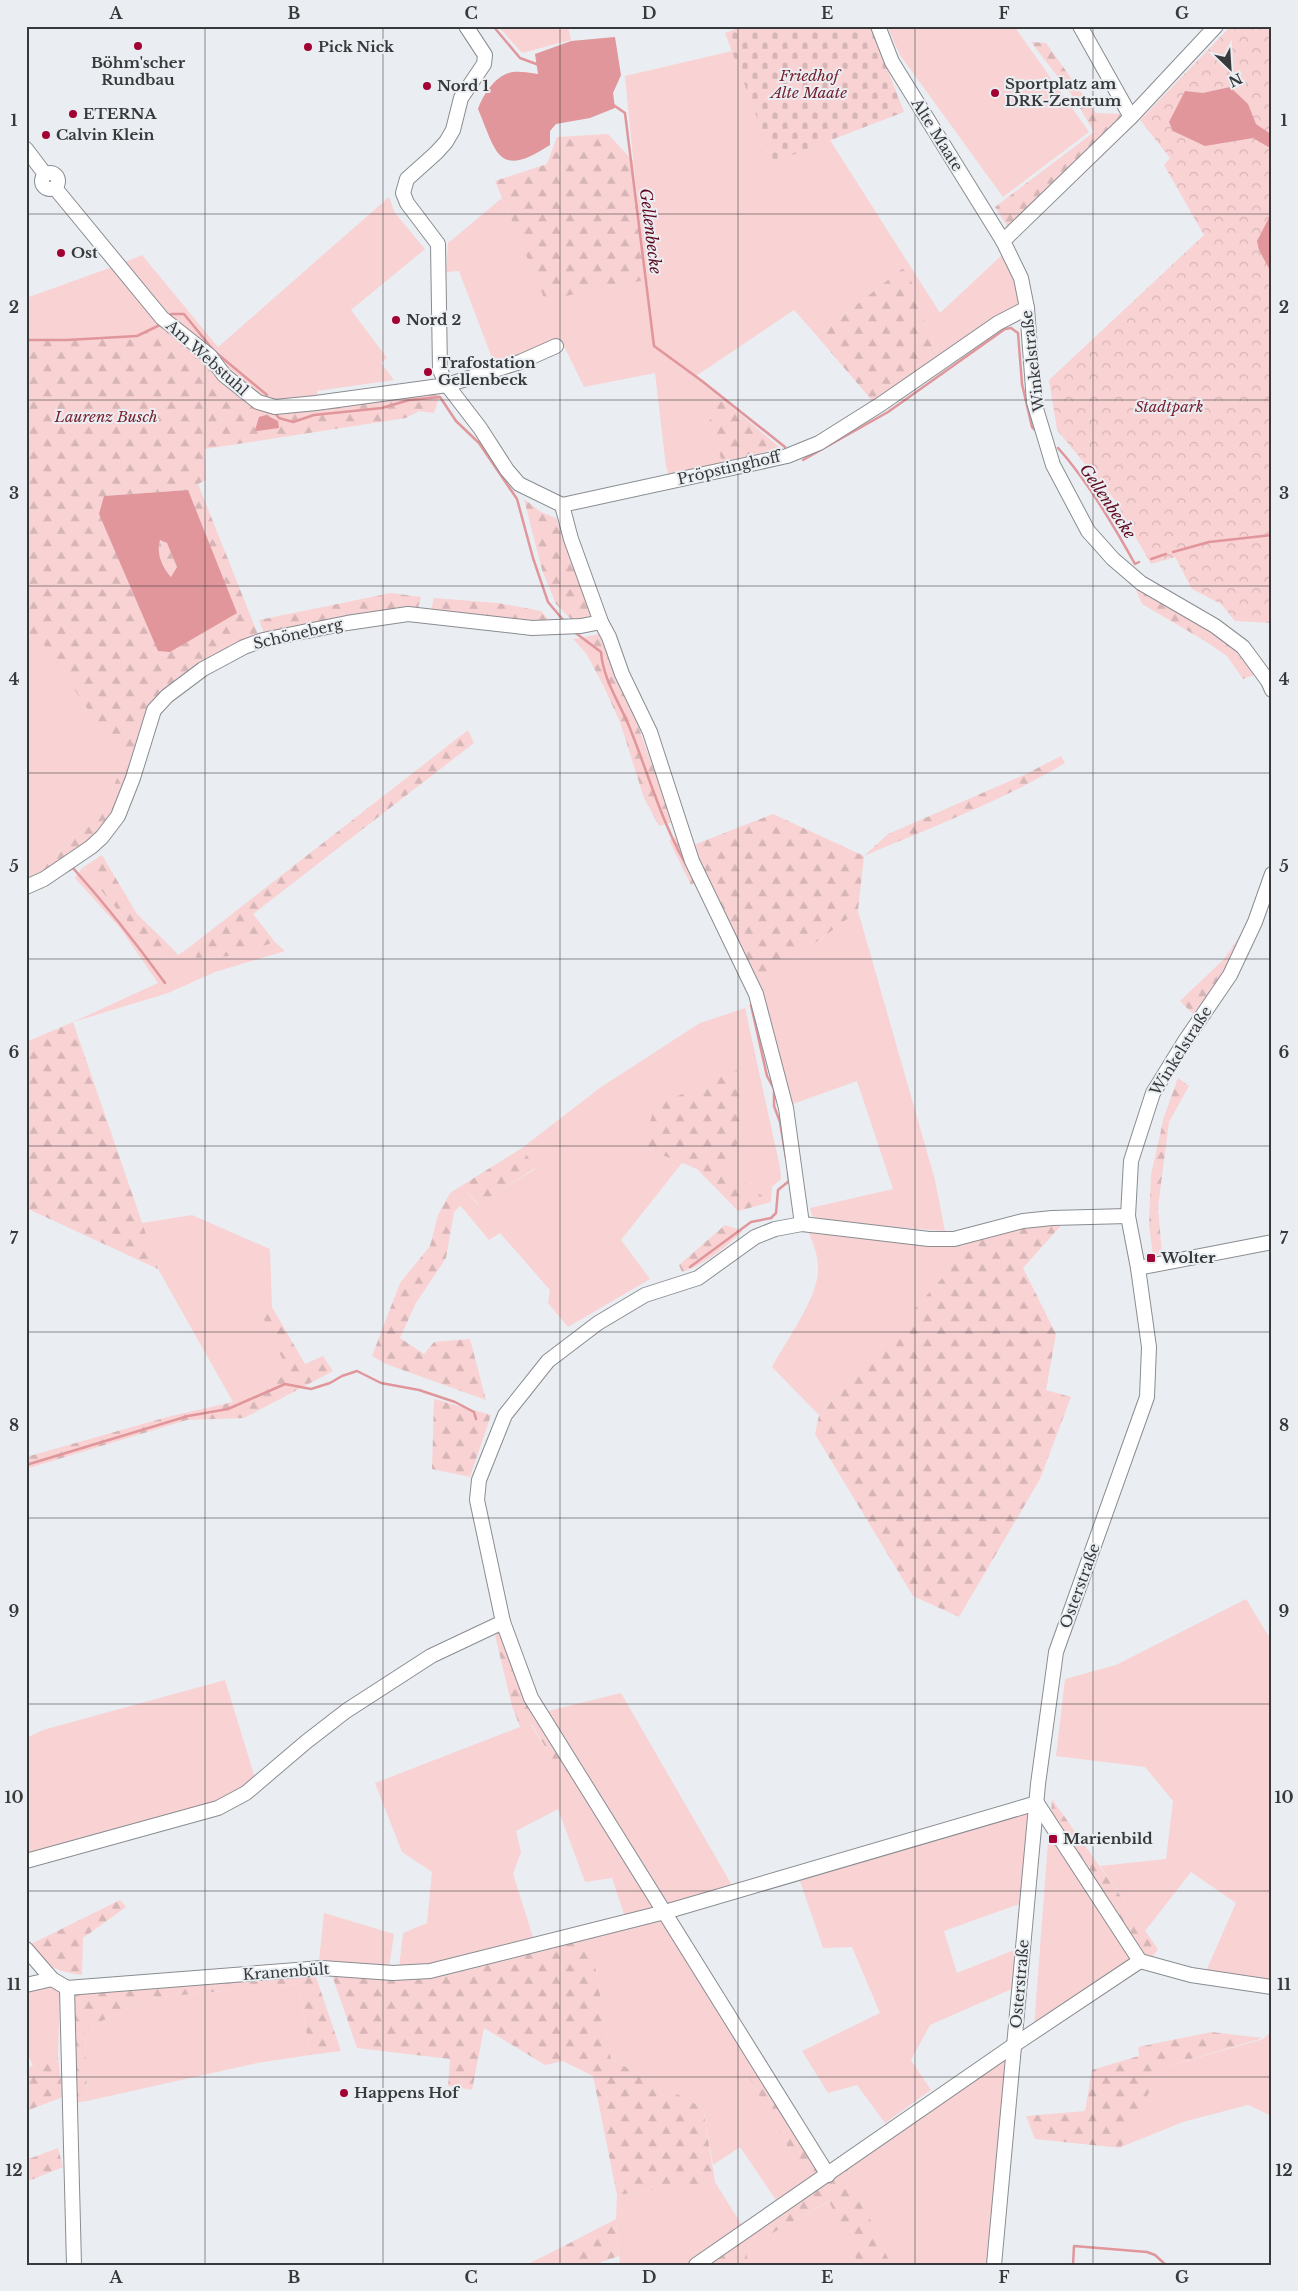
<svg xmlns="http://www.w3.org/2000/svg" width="1298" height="2291" viewBox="0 0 1298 2291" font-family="'Libre Baskerville',serif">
<defs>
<pattern id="forest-firs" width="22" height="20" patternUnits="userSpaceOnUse" patternTransform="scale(1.25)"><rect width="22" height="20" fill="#f9d2d3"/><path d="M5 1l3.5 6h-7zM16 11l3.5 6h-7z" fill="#d6b5b6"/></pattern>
<pattern id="cemetery-stones" width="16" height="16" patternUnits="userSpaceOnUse" patternTransform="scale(1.25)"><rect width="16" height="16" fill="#f9d2d3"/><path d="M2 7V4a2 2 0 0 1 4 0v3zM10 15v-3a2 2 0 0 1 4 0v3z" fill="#d6b5b6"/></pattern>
<pattern id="park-crowns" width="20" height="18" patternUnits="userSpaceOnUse" patternTransform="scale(1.25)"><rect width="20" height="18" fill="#f9d2d3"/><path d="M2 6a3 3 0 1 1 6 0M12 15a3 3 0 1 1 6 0" fill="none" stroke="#d6b5b6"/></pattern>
</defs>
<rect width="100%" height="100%" fill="#eaeef2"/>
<g fill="#f9d2d3">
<path d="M498,26h70l3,14 -49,13z"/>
<path d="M887,26h127l75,106 -86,65 -103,-142z"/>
<path d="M732,51l42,110 56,-21 110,173 63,-59 15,29 4,19 -108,74 -3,-4 26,-23 -18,-40 -12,-44 -90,71 -23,-26 -98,66 21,18 -8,29 13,39 -53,14 -3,-9 -11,-94 -71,14 -24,-49 -65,28 -36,-95 -13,1 2,-29 54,-45 43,101 100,-19 -20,-204z"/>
<path d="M389,197l6,16 30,36 -74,61 36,48 -6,5 13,17 -77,11 1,7 -41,4 -19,-4 -93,-84 -40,-52 17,-7 76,92z"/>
<path d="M115,266l47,58 -25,12 -70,4h-41v-42z"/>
<path d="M38,635l86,128 -25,55 -34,26 7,14 -5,3 -7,-11 -12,11 -22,10v-229z"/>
<path d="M82,868l46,54 29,42 17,-14 4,5 9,-6 10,9 36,-2 42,-14 10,9 -70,21 -47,21 -95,29 85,-39 -38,-55 -45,-50z"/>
<path d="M858,911l77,269 10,51 -108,-8 -25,-7 -2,-8 83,-19 -36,-108 -64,23 -33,-120z"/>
<path d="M745,1008l35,159 1,12 -9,8 -1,15 -47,-34 19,-35 -101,14 40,16 -61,77 29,39 -82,48 -20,-24 2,-13 -50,-57 -11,7 -39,-47 11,-7 17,19 57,-36 -13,-21 79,-61 99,-64z"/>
<path d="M192,1215l78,34 2,58 -11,6 29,60 -57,29 -75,-133 -16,-46z"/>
<path d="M806,1227l150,15 -11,33 -126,140 -47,-48c14,-26 45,-68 46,-96 1,-16 -6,-31 -12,-44z"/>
<path d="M1246,1599l26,43v340l-66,-11 30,-68 -45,-31 -46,59 -45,-65 66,-7 7,-58 -28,-34 -89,-11 9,-77 51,-14z"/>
<path d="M225,1680l30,98 -11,10 -28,15 -190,51v-116l17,-8z"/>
<path d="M621,1693l112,194 -66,19 -123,-194z"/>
<path d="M531,1725l33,52 8,-5 86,138 -33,7 -13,-39 -27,4 -27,-73 -42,22 5,21 -8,22 21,66 -104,26 -31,2 4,-35 24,-10 5,-51 -30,-20 -27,-69 145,-56z"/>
<path d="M1031,1811l-9,92 -78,28 13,42 62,-25 -5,40 -84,37 -19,35 20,30 -46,33 -28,-38 -29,8 -26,-42 78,-38 -28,-66 -29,1 -23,-67z"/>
<path d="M1049,1829l85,131 -100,67z"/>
<path d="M324,1913l70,21 -5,34 -70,-7z"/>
<path d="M663,1918l92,147 -9,7 62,111 -30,20 -38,-56 -27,18 -10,-57 -92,-49 -21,-123z"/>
<path d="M299,1984l11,71 -53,8 -170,38 -2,-72 65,-31z"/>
<path d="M51,1986l9,6 -2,65 -25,9 -7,-15v-60z"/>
<path d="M1272,2031v85l-24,-11 -65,17 -62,25 40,-79 102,-29z"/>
<path d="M1008,2055l-20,210h-97l-45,-98z"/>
<path d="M715,2182l28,45 -56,38h-67l-4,-46 1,-24z"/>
<path d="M830,2201l29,64h-111l-3,-17z"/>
<path d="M562,2247l3,18h-39z"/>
</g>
<g fill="url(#forest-firs)" fill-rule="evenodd">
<path d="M1031,42l15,1 50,70 25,1 4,3 -118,109 -12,-19 99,-75 -20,-34z"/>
<path d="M608,134l25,27 12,119 -100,20 -50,-119 52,-17 10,-27z"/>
<path d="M907,265l12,44 18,40 -25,23 2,4 -40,27 -57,-67z"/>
<path d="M163,324l39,31 51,51 188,-15 -7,22 -15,-2 -13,7 -201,31 1,31 -8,4 61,153 -109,70 -10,22 -11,44 -15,40 -25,31 -17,14 -8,-13 35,-27 25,-55 -86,-127 -12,6v-302h41l70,-4zM188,490l-18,162 -66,-156z"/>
<path d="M717,394l62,53 -33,11 -24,4 -13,-39z"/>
<path d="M524,499l17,13 15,6 40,102 -20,4 -20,-20 -14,-34z"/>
<path d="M160,540l7,3 10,24 -6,10c-9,-11 -15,-23 -11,-37z"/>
<path d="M1136,590h9l83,52 27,33 -12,4 -16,-23 -22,-15 -63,-37z"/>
<path d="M391,593l30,4 -4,15 -152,24 -6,-16z"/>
<path d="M434,598l64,5 43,8 13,15 -124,-13z"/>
<path d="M600,634l20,42 53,146 -14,4 -15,-28 -24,-76 -17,-37 -17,-32 -13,-14z"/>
<path d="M468,730l6,13 -221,171 22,28 -42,14 -36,2 -10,-9z"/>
<path d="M1061,756l4,7c-63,38 -133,64 -201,93l-6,55 -98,73 -69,-138 82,-32 91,42 24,-22 136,-59z"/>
<path d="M679,836l19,45 -7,4 -22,-45z"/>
<path d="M61,850l6,11 -41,22v-12l21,-10z"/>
<path d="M102,855l35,59 37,36 -17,14 -29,-42 -46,-54z"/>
<path d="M1241,934c-8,31 -29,55 -48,80l-13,-13 44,-42z"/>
<path d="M73,1022l85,247 -132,-61v-166z"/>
<path d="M737,1070l6,63 -19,35 47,34 -33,9 -41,-42 -55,-22 13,-41z"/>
<path d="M1178,1078l11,8 -20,36 -11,85 4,47 -9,1 -4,-30 2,-50 13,-58z"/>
<path d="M522,1148l13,20 -56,37 -18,-19z"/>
<path d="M450,1193l11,12 -7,7 -8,46 -30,45 -16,35 24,16 10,-12 36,-3 16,61 -100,-36 -14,-8 28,-73 30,-37 8,-31z"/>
<path d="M1065,1221l-42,47 33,66 -10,56 25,7 -31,82 -81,138 -46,-21 -98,-162 4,-19 126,-140 11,-33 68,-19z"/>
<path d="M725,1225l18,6c-19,17 -37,33 -61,41l-3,-7z"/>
<path d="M272,1307l33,57 18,-8 10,15 -89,47 -57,2 -161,49v-12l145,-41 62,-14 56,-29 -28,-60z"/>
<path d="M434,1399l57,16 -21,62 -38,-8z"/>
<path d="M501,1628l71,144 -8,6 -32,-53 -12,2 -8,-21 -18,-75z"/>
<path d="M1052,1799l106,150 -7,10 -11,-3 -89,-140z"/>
<path d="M120,1900l6,7 -43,31 -1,37c-28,-4 -35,-9 -53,-30z"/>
<path d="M590,1936l21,123 92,49 12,74 -98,13 -24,-119 -30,-15 -18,4 -61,-37 -12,62 -24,-4 2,-27 -93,-11 -25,-73 58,4z"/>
<path d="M315,1974l26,77 -31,4 -11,-71 -149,14 -65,31 2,72 -13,2 -2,-111z"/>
<path d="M1211,2032l52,6 -102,30 -40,80 -86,-9 -9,-23 59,-5 7,-41 47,-14 -1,-9z"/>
<path d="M58,2057l5,40 -37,14v-43z"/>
<path d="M755,2065l67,109 -14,9 -62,-111z"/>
<path d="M58,2148l5,19 -37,15v-22z"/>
<path d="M846,2167l45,98h-32l-30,-64 -83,47 2,17 -24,-2 -20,2z"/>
<path d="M616,2219l3,37 -26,9h-28l-3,-18z"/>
</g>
<path fill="url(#cemetery-stones)" d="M744,26h127l33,86 -130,50 -49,-129z"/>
<path fill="url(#park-crowns)" d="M1231,26h41v597l-37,-2 -14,-17 -29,-15 -17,-32 -24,7 -37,-65 -57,-69 -8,-50 155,-145 -40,-70 6,-7 -30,-38z"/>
<g fill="#e0969b" fill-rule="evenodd">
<path d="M615,37l6,38 -8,18 2,15 -25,10 -34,6 -6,7v14c-52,34 -53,9 -72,-36 5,-14 18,-35 35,-37 8,-1 17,1 25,2l-3,-20 36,-13z"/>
<path d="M1230,87l18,17 8,20 16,11v14l-19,-11 -48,8 -32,-15 -4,-9 16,-31 18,2z"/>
<path d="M1272,212v62l-13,-24 -2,-9z"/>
<path d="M266,415l12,6 1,7 -22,3 -2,-1 4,-13z"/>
<path d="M188,490l49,123 -67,39 -12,-1 -59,-137 5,-18zM160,540l7,3 10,24 -6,10c-9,-10 -15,-24 -11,-37z"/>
</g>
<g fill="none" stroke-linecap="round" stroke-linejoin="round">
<g stroke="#e0969b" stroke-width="2.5">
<path d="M493,26l27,32 19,7"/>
<path d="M612,104l13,9 29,233 48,35 83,66"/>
<path d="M169,317l2,-3h13l30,37 53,44"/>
<path d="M26,340h41l70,-4 25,-12"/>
<path d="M274,412l5,6 14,4 21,-7 68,-7 27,-8 31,-3 16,24 23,22 38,56 16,59 15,44 16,19"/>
<path d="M1058,448c29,32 56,78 77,116l4,-2"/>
<path d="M803,460l85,-48 117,-83 6,-1 7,5 4,51 10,43 3,3"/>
<path d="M1173,552l36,-10 63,-7"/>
<path d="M1151,559l15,-5"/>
<path d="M573,631l28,21c2,27 18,50 28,74 20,49 34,102 62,147"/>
<path d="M66,872l7,-4c33,37 63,75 92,115"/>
<path d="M751,1005l16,71 7,13v17l6,16 6,36"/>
<path d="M690,1267l61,-45 20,-4 5,-5 2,-23 11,-9 -1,-8"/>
<path d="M26,1465l162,-49 40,-7 57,-25 26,5 19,-6 12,-7 15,-5 24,12 38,7 36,12 19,10 2,7"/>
<path d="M1073,2265l1,-19 73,6 8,3 11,10"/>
</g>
<defs>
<g id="minor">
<path d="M466,26l19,29 -1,9 -23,34 -8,32 -7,12 -10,11 -29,26 -4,14 4,10 31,41 2,126 7,15 33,43 27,42 12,14 43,21 225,-49 32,-13 62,-39 117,-81 29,-15"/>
<path d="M878,26l14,36 111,179 18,37 6,30 7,94 19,63 35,66 25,28 28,24 74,43 28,21 25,34 4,9"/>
<path d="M1080,26l51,91"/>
<path d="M26,149l19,25"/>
<circle cx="50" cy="181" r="8"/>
<path d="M55,188l107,130 48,38 14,19 34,27 7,2 10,3 41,-4 131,-18 73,-23 36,-16"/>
<path d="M1003,241l128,-124 85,-91"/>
<path d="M562,505l9,34 30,83 8,15 13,37 28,58 42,129 64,133 30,114 16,116"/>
<path d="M26,887l18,-8 47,-32 11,-10 16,-21 15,-38 21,-68 13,-14 36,-27 41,-22 19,-7 84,-17 61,-9 124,14 49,-2 20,-4"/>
<path d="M1138,1268l134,-26"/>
<path d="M1037,1803l103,158 51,14 81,12"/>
<path d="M26,1861l192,-53 28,-15 60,-51 40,-31 85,-55 72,-34"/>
<path d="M26,1949l26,30 15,9 255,-20 71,5 37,-2 235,-59 372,-109"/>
<path d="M26,1985l26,-6"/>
<path d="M67,1988l7,277"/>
<path d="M828,2175l-297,-477 -28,-76 -26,-122 2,-20 26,-65 43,-54 50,-38 47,-28 53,-17 57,-41 20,-8 27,-5 127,15h25l69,-18 29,-3 76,-2"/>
<path d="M696,2265l318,-220 126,-84"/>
<path d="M994,2265l44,-481 18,-132 91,-255 2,-50 -11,-79 -10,-52 3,-55 22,-68 32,-52 45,-66 25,-53 17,-48"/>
</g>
</defs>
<use href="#minor" stroke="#898d91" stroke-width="16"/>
<use href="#minor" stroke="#fff" stroke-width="14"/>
</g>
<path fill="none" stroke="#37393a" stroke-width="1" stroke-opacity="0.55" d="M205,26v2239M383,26v2239M560,26v2239M738,26v2239M915,26v2239M1093,26v2239M26,214h1246M26,400h1246M26,586h1246M26,773h1246M26,959h1246M26,1146h1246M26,1332h1246M26,1518h1246M26,1704h1246M26,1891h1246M26,2077h1246"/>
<g fill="#a10133" stroke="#eaeef2" stroke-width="2">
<circle cx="138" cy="46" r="5"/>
<circle cx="308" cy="47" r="5"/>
<circle cx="427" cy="86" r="5"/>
<circle cx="995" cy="93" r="5"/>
<circle cx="73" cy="114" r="5"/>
<circle cx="46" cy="135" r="5"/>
<circle cx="61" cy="253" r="5"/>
<circle cx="396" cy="320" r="5"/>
<circle cx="428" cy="372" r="5"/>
<rect x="1146" y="1253" width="10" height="10" rx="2.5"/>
<rect x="1048" y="1834" width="10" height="10" rx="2.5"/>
<circle cx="344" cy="2093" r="5"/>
</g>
<g text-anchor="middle" stroke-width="4" stroke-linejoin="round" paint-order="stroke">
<g font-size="15" font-weight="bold" fill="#37393a" stroke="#eaeef2" text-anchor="start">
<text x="318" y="52">Pick Nick</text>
<text x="138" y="68" text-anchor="middle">Böhm'scher<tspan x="138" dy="17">Rundbau</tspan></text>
<text x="1005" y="89">Sportplatz am<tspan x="1005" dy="17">DRK-Zentrum</tspan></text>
<text x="437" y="91">Nord 1</text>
<text x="83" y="119">ETERNA</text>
<text x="56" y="140">Calvin Klein</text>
<text x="71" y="258">Ost</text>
<text x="406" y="325">Nord 2</text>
<text x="438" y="368">Trafostation<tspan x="438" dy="17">Gellenbeck</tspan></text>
<text x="1161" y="1263">Wolter</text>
<text x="1063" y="1844">Marienbild</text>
<text x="354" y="2098">Happens Hof</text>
</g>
<g font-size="15" font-style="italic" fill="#77212f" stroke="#eaeef2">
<text x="809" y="81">Friedhof<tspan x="809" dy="17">Alte Maate</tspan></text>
<text x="1169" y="412">Stadtpark</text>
<text x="106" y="422">Laurenz Busch</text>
</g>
<g font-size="15" fill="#37393a" stroke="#eaeef2">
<text transform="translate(937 135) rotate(58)" y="5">Alte Maate</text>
<text transform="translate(207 358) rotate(42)" y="5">Am Webstuhl</text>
<text transform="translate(1033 361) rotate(-97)" y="5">Winkelstraße</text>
<text transform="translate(729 468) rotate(-13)" y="5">Pröpstinghoff</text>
<text transform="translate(298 634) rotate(-13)" y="5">Schöneberg</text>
<text transform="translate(1181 1051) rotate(-58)" y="5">Winkelstraße</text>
<text transform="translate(1080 1586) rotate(-70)" y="5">Osterstraße</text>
<text transform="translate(286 1972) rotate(-4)" y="5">Kranenbült</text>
<text transform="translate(1020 1984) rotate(-85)" y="5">Osterstraße</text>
</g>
<g font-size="16" font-style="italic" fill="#60071d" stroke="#eaeef2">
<text transform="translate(651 231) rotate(83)" y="6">Gellenbecke</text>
<text transform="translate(1108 501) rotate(56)" y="6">Gellenbecke</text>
</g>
</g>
<rect width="1298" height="2291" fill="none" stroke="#eaeef2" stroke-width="55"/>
<g transform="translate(1230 68) rotate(155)" stroke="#eaeef2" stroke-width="4" paint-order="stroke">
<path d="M0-4L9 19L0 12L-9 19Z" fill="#37393a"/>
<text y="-8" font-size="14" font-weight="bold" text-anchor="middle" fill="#37393a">N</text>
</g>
<rect x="28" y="28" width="1242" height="2236" fill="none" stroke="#37393a" stroke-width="2"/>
<g font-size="16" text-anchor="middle" font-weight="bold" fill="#37393a">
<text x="116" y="19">A</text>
<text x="294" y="19">B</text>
<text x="471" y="19">C</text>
<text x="649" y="19">D</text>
<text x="827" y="19">E</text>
<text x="1004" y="19">F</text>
<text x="1182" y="19">G</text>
<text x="14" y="126">1</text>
<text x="1284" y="126">1</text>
<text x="14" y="313">2</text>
<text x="1284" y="313">2</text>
<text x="14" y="499">3</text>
<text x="1284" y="499">3</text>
<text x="14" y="685">4</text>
<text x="1284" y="685">4</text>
<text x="14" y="872">5</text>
<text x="1284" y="872">5</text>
<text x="14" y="1058">6</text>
<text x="1284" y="1058">6</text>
<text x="14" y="1244">7</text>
<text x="1284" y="1244">7</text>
<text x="14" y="1431">8</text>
<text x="1284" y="1431">8</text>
<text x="14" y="1617">9</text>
<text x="1284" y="1617">9</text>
<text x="14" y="1803">10</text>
<text x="1284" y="1803">10</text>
<text x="14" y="1990">11</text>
<text x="1284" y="1990">11</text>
<text x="14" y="2176">12</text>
<text x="1284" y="2176">12</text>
<text x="116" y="2283">A</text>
<text x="294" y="2283">B</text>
<text x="471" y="2283">C</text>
<text x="649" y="2283">D</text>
<text x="827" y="2283">E</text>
<text x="1004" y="2283">F</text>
<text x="1182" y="2283">G</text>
</g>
</svg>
